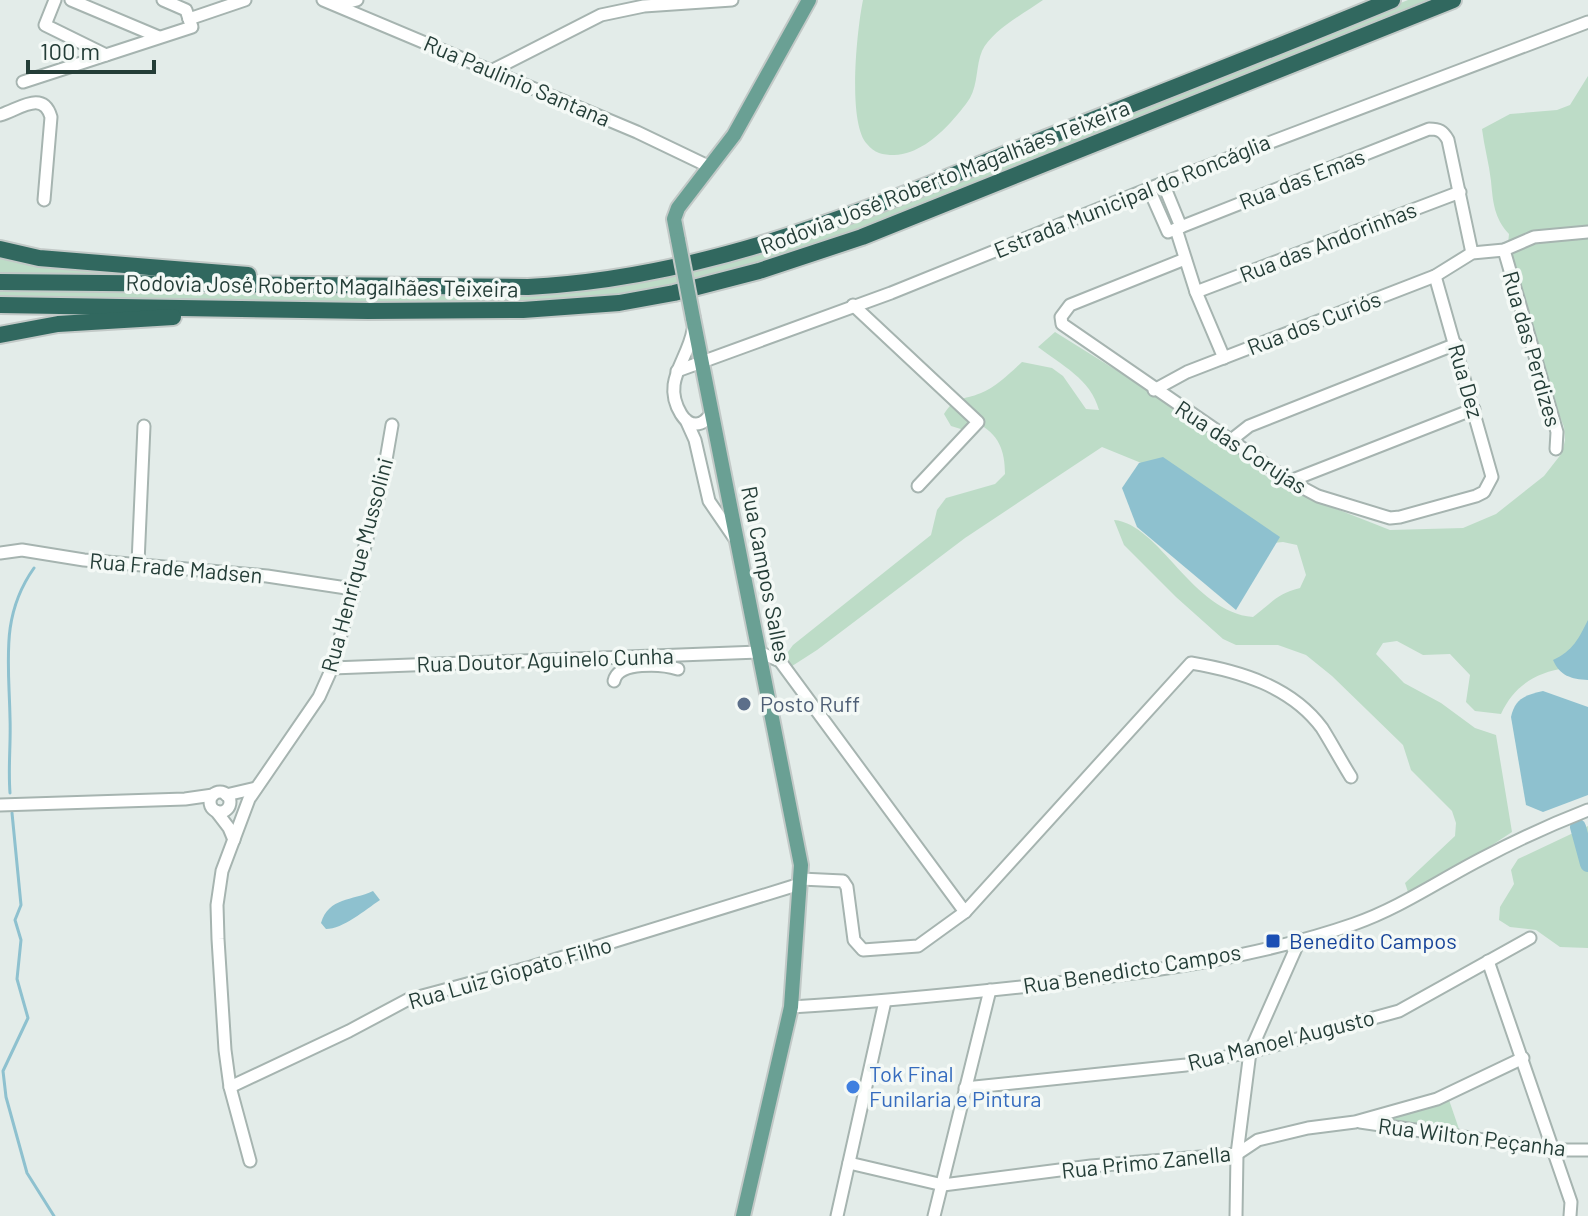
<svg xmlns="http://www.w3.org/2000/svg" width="1588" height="1216" viewBox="0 0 1588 1216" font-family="Barlow,sans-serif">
<rect width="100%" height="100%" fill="#e3ece9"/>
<g fill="#bddcc7">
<path d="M863,0h180c-18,13 -51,30 -61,51 -6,14 -4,33 -12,47 -5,8 -13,17 -19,24 -15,16 -34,32 -57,33 -11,0 -20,-2 -27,-11 -20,-22 -10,-115 -4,-144z"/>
<path d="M1408,0h29l-601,241 -138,40 -67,15 -104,9 -527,-4v-13l658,-11 592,-214z"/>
<path d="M1588,76v550l-22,42c-30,4 -52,18 -65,46l-26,-3 -9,-9 4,-27 -20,-21 -27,1 -26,-14 -14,2 -7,11 28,29 37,20 34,25 21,7 16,97 -67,44 -36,19 -4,-12 50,-47 1,-13 -4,-12 -41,-41 -8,-25 -71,-69 -26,-21 -28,-10h-42l-13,-6 -47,-42 -52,-52 -10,-25c46,4 78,92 139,97 19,-14 23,-23 47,-29l6,-13 -9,-30 -14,-3 -19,2 -108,-75 -54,-22 -137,91 -148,112 -28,18 -4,-12 8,-11 138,-110 6,-25 9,-12 49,-14 10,-10c0,-23 -6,-41 -29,-51l-12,7 -13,-4 -7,-12c12,-19 18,-13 37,-21 15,-6 29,-20 41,-31l30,6 11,8 23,33 13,1c-8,-31 -38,-45 -61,-63l17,-15 149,93 74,61 112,44 73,-2 33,-14 48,-38 18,-23 3,-13 -1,-13 -59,-154 4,-39c-15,-16 -16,-32 -18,-53 -2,-18 -7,-35 -9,-52l28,-15 47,-4 13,-5z"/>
<path d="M0,253l127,16 4,5 -68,-1v4l-63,1z"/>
<path d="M1588,826v122l-28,-1 -24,-17 -26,-3 -11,-7 1,-13 14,-23 -3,-14 7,-11z"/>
<path d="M1449,1100l10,29 -69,-6 -5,-4z"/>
</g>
<g fill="#8ec1cf">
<path d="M1163,457l117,80 -44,73 -99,-83 -15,-39 17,-25z"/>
<path d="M1588,620v60c-17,-1 -28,-4 -35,-20 20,-9 26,-22 35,-40z"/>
<path d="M1543,691l45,16v88l-45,17 -17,-7 -15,-88c4,-19 15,-22 32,-26z"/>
<path d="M373,891l7,9c-15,10 -37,29 -54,29l-5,-6c8,-26 31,-22 52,-32z"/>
</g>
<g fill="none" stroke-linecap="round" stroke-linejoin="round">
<g stroke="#8ec1cf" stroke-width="3">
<path d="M10,793c-2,-26 1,-50 0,-75 -1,-56 -10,-102 24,-150"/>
<path d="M12,813l9,92 -6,15 6,20 -4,39 11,39 -25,53 3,26 21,76 27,43"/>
</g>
<path stroke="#8ec1cf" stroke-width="16" d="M1578,827l10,37"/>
<defs>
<g id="minor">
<path d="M55,0l-10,25 61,30"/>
<path d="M71,0l88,37"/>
<path d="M163,0l23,10 3,9"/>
<path d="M323,0l314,132 73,35"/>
<path d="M337,5l20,-5"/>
<path d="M189,19l56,-19"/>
<path d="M493,70l108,-55 43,-9 88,-6"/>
<path d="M23,82l169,-55 -3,-8"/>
<path d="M0,115c18,-5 43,-26 51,2l-7,83"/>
<path d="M1163,183l18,44"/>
<path d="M1149,189l19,43 261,-103c10,0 14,2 19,11l24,113"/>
<path d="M1176,229l20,63 28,66"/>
<path d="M1504,250l53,182 -1,17"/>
<path d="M1185,259l-115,46 -9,12 1,7 228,157 28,15 72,22 10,-1 76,-21 8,-4 8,-15 -57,-201"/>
<path d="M1196,292l264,-100"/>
<path d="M853,305l125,117 -60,64"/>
<path d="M693,330c-5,31 -32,51 -12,84 3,5 8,10 15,10 7,0 11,-5 15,-10"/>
<path d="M677,371l214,-78 272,-110 425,-161"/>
<path d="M1154,390l33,-18 248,-96 37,-23 32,-3 30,-13 54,-5"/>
<path d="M686,420l9,20 14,61 26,38"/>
<path d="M1230,441l19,-15 207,-82"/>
<path d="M1290,481l184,-72"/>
<path d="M0,553l22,-3 62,10 183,16 86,13"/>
<path d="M138,563l6,-137"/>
<path d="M332,668l427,-16 21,9 185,251 226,-249c48,8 100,23 131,65 10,16 19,33 29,49"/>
<path d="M614,681c4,-20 48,-17 64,-12"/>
<circle cx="220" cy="802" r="10"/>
<path d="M226,795l30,-7"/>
<path d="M0,805l185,-6 28,-4"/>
<path d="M216,811l13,17 5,12"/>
<path d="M801,879l42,2 4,6 7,53 9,10 55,-4 47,-34"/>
<path d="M1488,961l83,241 -1,14"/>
<path d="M791,1007c89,-5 177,-14 266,-24 99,-12 202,-26 297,-59 46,-16 86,-44 129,-66 34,-18 69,-34 105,-48"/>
<path d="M230,1087l119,-56 58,-31 124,-33 269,-83"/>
<path d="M965,1088l221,-23 64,-13 149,-41 131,-73"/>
<path d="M1360,1122l193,28h35"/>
<path d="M250,1161l-20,-74 -5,-37 -7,-111 -1,-34 5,-34 27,-72 70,-102 13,-29 50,-185 10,-58"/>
<path d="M849,1163l94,22 148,-19 146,-12 21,-14 50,-12 47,-6 82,-23 86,-41"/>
<path d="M837,1216l48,-215"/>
<path d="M934,1216l56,-226"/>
<path d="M1236,1216l1,-62 13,-102 50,-113"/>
</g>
<g id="major">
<path d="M678,240l-4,-21 4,-11 56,-73 75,-135"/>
<path d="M693,318l108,547 -10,142 -48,209"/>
</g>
<g id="highway">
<path d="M0,249l39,9 209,17"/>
<path d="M0,282l528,5c177,-9 331,-74 493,-139 124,-49 248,-97 371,-148"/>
<path d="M0,305l368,6 155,-1 96,-7 55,-10 85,-22 103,-34 591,-237"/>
<path d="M0,335l58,-11 115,-7"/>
</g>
</defs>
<use href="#minor" stroke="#a6b4b0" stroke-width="15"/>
<use href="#major" stroke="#c2c9c7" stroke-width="18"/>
<use href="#highway" stroke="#c2c9c7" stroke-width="20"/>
<use href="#minor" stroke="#fff" stroke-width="11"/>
<use href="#major" stroke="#6aa094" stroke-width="14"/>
<use href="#highway" stroke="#31685f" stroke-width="16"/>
<defs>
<path id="major-bridge" d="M678,240l15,78"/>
</defs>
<use href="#major-bridge" stroke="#c2c9c7" stroke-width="18" stroke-linecap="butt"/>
<use href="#major-bridge" stroke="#6aa094" stroke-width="14"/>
</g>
<circle fill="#5c6f8a" stroke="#f4f9f6" stroke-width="3" cx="744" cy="704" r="8"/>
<rect fill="#1a4fb4" stroke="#f4f9f6" stroke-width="3" x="1265" y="933" width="16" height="16" rx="4"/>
<circle fill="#3f7fe0" stroke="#f4f9f6" stroke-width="3" cx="853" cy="1087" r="8"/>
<g text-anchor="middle" stroke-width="7" stroke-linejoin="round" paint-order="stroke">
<g font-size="22" fill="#243d37" stroke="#f4f9f6">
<text transform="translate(517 81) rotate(23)" y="8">Rua Paulinio Santana</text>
<text transform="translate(945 177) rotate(-21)" y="8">Rodovia José Roberto Magalhães Teixeira</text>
<text transform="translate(1302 179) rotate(-21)" y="8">Rua das Emas</text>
<text transform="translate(1132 196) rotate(-22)" y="8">Estrada Municipal do Roncáglia</text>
<text transform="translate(1328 242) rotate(-21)" y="8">Rua das Andorinhas</text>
<text transform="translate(322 286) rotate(1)" y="8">Rodovia José Roberto Magalhães Teixeira</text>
<text transform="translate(1314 323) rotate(-21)" y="8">Rua dos Curiós</text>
<text transform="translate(1532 349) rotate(74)" y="8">Rua das Perdizes</text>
<text transform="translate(1466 381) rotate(74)" y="8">Rua Dez</text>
<text transform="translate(1241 447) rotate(33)" y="8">Rua das Corujas</text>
<text transform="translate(357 565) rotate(-75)" y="8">Rua Henrique Mussolini</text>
<text transform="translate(176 568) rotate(5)" y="8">Rua Frade Madsen</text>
<text transform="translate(766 574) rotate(79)" y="8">Rua Campos Salles</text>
<text transform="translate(545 660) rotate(-2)" y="8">Rua Doutor Aguinelo Cunha</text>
<text transform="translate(1132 969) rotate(-9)" y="8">Rua Benedicto Campos</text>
<text transform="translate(510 973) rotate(-16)" y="8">Rua Luiz Giopato Filho</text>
<text transform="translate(1281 1040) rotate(-14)" y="8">Rua Manoel Augusto</text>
<text transform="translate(1472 1137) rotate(7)" y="8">Rua Wilton Peçanha</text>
<text transform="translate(1146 1162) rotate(-6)" y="8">Rua Primo Zanella</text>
</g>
<g font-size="22" fill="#4e5e75" stroke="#f4f9f6" text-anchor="start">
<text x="760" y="712">Posto Ruff</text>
</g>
<g font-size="22" fill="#164399" stroke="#f4f9f6" text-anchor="start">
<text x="1289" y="949">Benedito Campos</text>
</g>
<g font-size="22" fill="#366cbe" stroke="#f4f9f6" text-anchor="start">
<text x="869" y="1082">Tok Final<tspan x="869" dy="25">Funilaria e Pintura</tspan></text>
</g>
</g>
<path d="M28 60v12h126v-12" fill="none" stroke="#243d37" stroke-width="4"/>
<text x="40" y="60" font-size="24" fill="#243d37" stroke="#f4f9f6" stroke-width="6" paint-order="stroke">100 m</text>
</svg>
